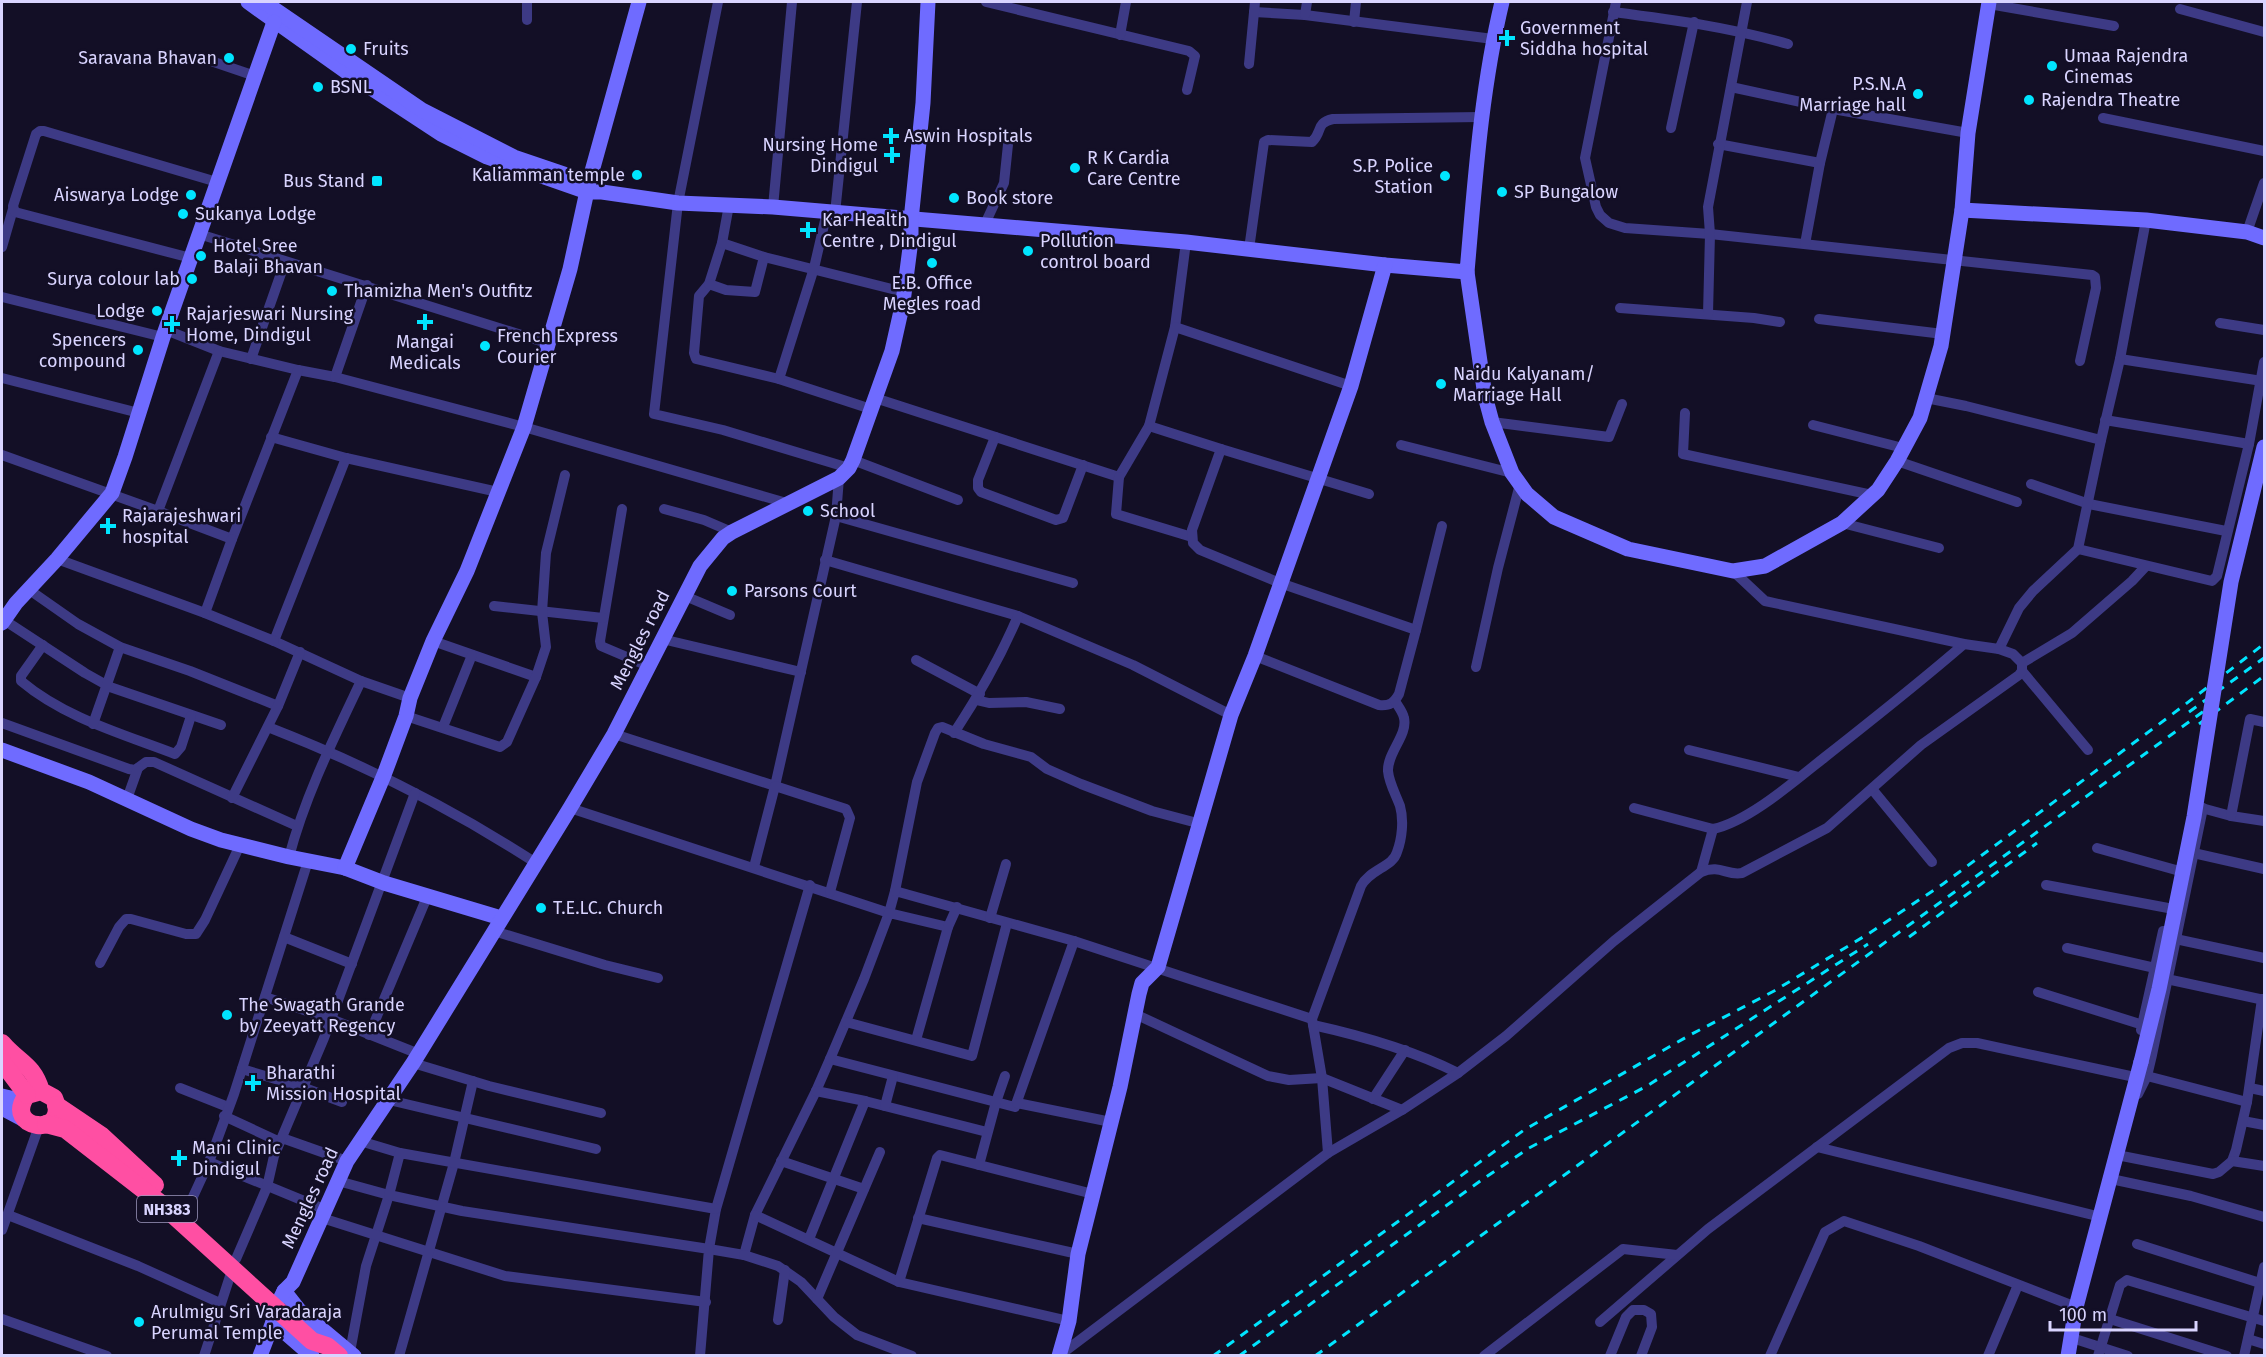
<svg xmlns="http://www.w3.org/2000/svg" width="2266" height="1357" viewBox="0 0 2266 1357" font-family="'Fira Sans',sans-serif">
<rect width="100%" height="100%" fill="#130f26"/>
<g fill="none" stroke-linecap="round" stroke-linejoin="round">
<g stroke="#3d3a85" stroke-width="10">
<path d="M527,2v18"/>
<path d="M718,2l-40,201 -24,211 69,16 126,38"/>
<path d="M986,2l203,49 6,5 -8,34"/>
<path d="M1616,2l-31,156 11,49 4,8 9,8 16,5 85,6 382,41 3,2 1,11 -16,73"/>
<path d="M1989,4l125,22"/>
<path d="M2180,9l84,23"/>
<path d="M1254,12l51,3 188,24"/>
<path d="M1613,12c62,8 115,15 175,32"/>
<path d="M1305,15l2,-13"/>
<path d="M1354,22l2,-20"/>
<path d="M1120,35l6,-33"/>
<path d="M208,60l47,16"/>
<path d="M1249,64l6,-62"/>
<path d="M1731,87l102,22 135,24"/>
<path d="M2103,118l161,33"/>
<path d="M1671,128l23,-106"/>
<path d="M1718,144l102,19"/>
<path d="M729,205l-7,38 -13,41 -10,12 -5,57 2,6 83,20 92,30"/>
<path d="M773,207l19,-205"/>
<path d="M835,213l22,-211"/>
<path d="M984,226l20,-43 5,-48"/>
<path d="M2247,232l17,-49"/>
<path d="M199,234l351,110"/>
<path d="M722,243l42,14 140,35"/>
<path d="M1805,244l15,-81 13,-54"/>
<path d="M2,247l11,-38"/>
<path d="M1249,249l15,-107 4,-2 44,2c11,-10 3,-19 21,-23l148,-2"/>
<path d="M191,258l-176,-46 -2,-6 23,-72 4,-3h4l173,51"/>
<path d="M709,284l17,6 29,2 9,-35"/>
<path d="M2,297l161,40"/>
<path d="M1620,308l134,10 26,4"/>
<path d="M1708,314l2,-80 -2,-27 39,-205"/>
<path d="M1819,319l124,15"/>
<path d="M2220,323l44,7"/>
<path d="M1175,327l11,-85"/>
<path d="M166,330l53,21 79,19 37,7 189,50 266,77"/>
<path d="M251,359l34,-97"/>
<path d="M2120,359l142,22"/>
<path d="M335,377l32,-92"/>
<path d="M2,378l137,35"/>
<path d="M779,379l35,-111 13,-56"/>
<path d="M875,398l244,79 30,-51"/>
<path d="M1926,398l40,8 135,34"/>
<path d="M1685,413l-2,41 189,41"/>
<path d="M2105,420l144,24"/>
<path d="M1492,422l117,15 13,-33"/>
<path d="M1813,425l90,23"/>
<path d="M271,437l75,21 152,34"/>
<path d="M995,437l-17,43v8l3,4 75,28 7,-2 20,-53"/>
<path d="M1401,445l111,28"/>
<path d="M1221,449l148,45"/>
<path d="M2,455l156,56 61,-160"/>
<path d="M346,458l-72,183 87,40 49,17"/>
<path d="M853,460l105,40"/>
<path d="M1897,461l120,41"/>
<path d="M1119,477l-3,37 76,23"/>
<path d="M2031,484l58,20 137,27"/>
<path d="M622,509l-22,132 1,5 47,20"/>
<path d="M664,509l40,11 28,12"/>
<path d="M158,511l74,28 66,-169"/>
<path d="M836,516l237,67"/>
<path d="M1842,523l97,25"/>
<path d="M232,539l-27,74 69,28"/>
<path d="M2078,549l134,32 5,-5 32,-132 15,-82"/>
<path d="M57,559l148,54"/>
<path d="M825,560l193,56 115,49 98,50"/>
<path d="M28,589l50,35 42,23 70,24 88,35"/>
<path d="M685,596l45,19"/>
<path d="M494,606l109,12"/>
<path d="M4,620l81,53 25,14 111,38"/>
<path d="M1416,630l26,-104"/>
<path d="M662,639l139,33"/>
<path d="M433,641l103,36"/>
<path d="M43,645l-22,31v5c44,37 102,53 154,73l6,-7 10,-31"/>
<path d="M1999,649l20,-41 14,-17 45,-42 23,-109 19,-81 26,-139"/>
<path d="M1255,656l124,49c11,1 15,-2 20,-11l17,-64 -136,-47 -80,-33 -7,-7 -1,-13 29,-81 -72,-23 26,-99 176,59"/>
<path d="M916,660l64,34"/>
<path d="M2022,663l50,-30 60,-52 14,-15"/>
<path d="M1476,667l22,-99 22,-84"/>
<path d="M2022,671l66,79"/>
<path d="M976,700l13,3 37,-1 34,7"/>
<path d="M406,716l94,31 7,-5 29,-65 10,-30 -4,-35 4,-59 19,-78"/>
<path d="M2,723l127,46 6,1 11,-8h8l143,64"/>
<path d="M93,724l27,-77"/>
<path d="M268,727c95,37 182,80 268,136"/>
<path d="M443,727l29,-72"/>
<path d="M954,733c25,-38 46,-75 64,-117"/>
<path d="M614,734l161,52 61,-270 3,-38"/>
<path d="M1689,750l110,27"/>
<path d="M1872,789l60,73"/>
<path d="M232,798l46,-92 22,-54"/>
<path d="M127,799l11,-31"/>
<path d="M2198,807l33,9 33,5"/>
<path d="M570,808l319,105 6,-22 179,50 238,78"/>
<path d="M1634,808l79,21c35,-7 83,-49 112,-72 47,-37 94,-74 139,-113"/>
<path d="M2231,816l19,-97 14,3"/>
<path d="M2097,848l79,22"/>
<path d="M2189,852l75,17"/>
<path d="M289,857c16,-61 45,-119 72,-176"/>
<path d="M754,867l21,-81 71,23 4,9 -20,74"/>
<path d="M1701,872l12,-43"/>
<path d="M810,885l-94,324 -7,40 35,6 11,-40 61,-124 14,-32"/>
<path d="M2046,885l122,23"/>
<path d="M895,891l22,-109 18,-49 3,-5 4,-1 42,17 47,13 16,12 34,15 71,27 49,13"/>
<path d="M990,918l16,-54"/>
<path d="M948,927l-59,-14 -25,66 -34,80 185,48 59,-166"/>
<path d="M494,931l111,34 53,13"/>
<path d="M284,937l68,27"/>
<path d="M2171,938l93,20"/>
<path d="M2067,948l88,20"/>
<path d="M100,963l19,-36 7,-8h5l55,15h10l9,-14 35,-75"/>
<path d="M2162,978l102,22"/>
<path d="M2038,992l105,33"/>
<path d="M265,997l66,22 88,35"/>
<path d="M1135,1014l133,62 21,4 33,-2 80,32"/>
<path d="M846,1022l126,34 35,-133"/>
<path d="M1313,1025c50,11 99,25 145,48"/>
<path d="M2141,1030l22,-99"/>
<path d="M369,1035l58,-138"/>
<path d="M916,1040l32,-113 9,-20"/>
<path d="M413,1063l76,23 112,27"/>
<path d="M242,1069l60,18 40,15"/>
<path d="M2147,1076l100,26"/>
<path d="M180,1088l48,19"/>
<path d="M2250,1088l14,3"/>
<path d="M816,1091l49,10 122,31"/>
<path d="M2138,1094l9,-18 5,-21 51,-247"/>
<path d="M1373,1099l32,-49"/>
<path d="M389,1100l207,49"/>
<path d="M1017,1103l94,19"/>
<path d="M885,1106l8,-30"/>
<path d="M224,1116l56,26"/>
<path d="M2243,1121l21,4"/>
<path d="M282,1138l65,23"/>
<path d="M360,1141l40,12"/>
<path d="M1817,1147l284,70"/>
<path d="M1328,1153l-6,-75 -10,-59 49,-133c9,-17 32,-19 36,-34 5,-13 7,-32 3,-46 -4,-11 -11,-23 -12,-35 -1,-18 20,-36 16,-53 -1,-6 -6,-12 -9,-17"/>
<path d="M2117,1155l96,19 6,-2 13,-11 4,-11 11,-48 15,-103"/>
<path d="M781,1161l83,28"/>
<path d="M2232,1161l32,5"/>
<path d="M209,1162l117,48"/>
<path d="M979,1165l17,-63 9,-26"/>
<path d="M2111,1179l80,17 73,21"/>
<path d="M338,1181l51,14 -23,71 -16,86"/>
<path d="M186,1212l23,-50 25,-68 74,-233"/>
<path d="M8,1215l130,51 82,37"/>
<path d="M755,1215l144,67"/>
<path d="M322,1218l183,58 201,26"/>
<path d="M918,1218l160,36"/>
<path d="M2,1230l37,-104"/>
<path d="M809,1239l56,-138"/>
<path d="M2137,1244l123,39"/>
<path d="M744,1255l34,11 23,16 33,35 23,18 55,21"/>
<path d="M236,1259l31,-72 7,-31 50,-118 91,-245"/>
<path d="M817,1299l63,-147"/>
<path d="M2,1319l105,37"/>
<path d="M2110,1319l117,37"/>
<path d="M778,1320l7,-50"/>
<path d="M1069,1321l-170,-39 38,-124 3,-3 153,39"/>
<path d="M1600,1322l108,-93 241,-181 13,-5h15l153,33"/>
<path d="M2072,1338l56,18"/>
<path d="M2248,1339l16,5"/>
<path d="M1060,1355l268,-202 74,-43 56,-37 48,-37 108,-95 87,-69c20,-8 25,4 41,1l85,-45 94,-83 98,-70 3,-4v-8l-9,-9 -14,-5 -35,-5 -199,-43 -32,-30"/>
<path d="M204,1356l28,-86"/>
<path d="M399,1356l55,-193 19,-82"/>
<path d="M700,1356l9,-107 -247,-38 -73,-16 11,-42 316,56"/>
<path d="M1484,1356l139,-107 54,6"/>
<path d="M1610,1356l16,-39 7,-7h11l7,4 1,13 -11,29"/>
<path d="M1770,1356l55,-124 19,-11 75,25 157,61"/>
<path d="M1988,1356l30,-71"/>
<path d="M2098,1356l22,-71 7,-5 137,41"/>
<path d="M2244,1356l20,-89"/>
</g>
<g stroke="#6f6bff" stroke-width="15">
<path d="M248,2l97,69 96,63 46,23 100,35h15l76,11 95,4 413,35 199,23 82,7c8,-91 14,-182 35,-270"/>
<path d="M264,2l158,108 92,47 59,20"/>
<path d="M1962,210l184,10 101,12 17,6"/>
<path d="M1467,272l18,124 7,26 20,51 15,21 27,23 74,32 105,22 32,-5 77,-43 36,-33 19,-29 23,-43 21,-72 21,-136 6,-77 21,-131"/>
<path d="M2,623l14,-20 41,-44 55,-66 13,-36 38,-120 111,-315"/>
<path d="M2,750l87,32 102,47 30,11 68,17 56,11 39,15 117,35"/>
<path d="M345,868l39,-93 22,-59 4,-18 23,-57 34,-70 57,-144 46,-158 19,-87 50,-180"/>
<path d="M2,1096l21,5"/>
<path d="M2,1108l26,14"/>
<path d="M284,1291l15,19 55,46"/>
<path d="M281,1297l3,-6 9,-9 54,-121 66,-98 157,-255 44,-74 86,-168 23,-28 9,-6 107,-54 10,-10 4,-8 39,-109 11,-49 8,-62v-20l12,-117 5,-101"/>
<path d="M273,1322l39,34"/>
<path d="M260,1356l16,-42"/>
<path d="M1059,1356l10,-35 9,-67 42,-167 19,-93 3,-11 16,-16 73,-252 24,-59 96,-270 34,-121"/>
<path d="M2068,1356l8,-49 65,-245"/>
</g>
<g stroke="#ff4fa3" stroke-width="18">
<path d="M2,1043c17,20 31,21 39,48l13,7c17,41 -53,32 -27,-3l14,-4"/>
<path d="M2,1062l25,33"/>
<path d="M56,1105l46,31 53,49"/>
<path d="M46,1124l19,5 94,73 153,139 15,5 12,10"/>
</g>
<g stroke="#00e5ff" stroke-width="3" stroke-dasharray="9 8" stroke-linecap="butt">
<path d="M2189,712l75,-54"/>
<path d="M2199,724l65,-48"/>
<path d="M1909,937l128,-94"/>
<path d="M1213,1356l311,-226 166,-95 84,-44 94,-57 75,-50 227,-168 94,-72"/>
<path d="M1239,1356l244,-177 46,-31 118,-62 221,-142"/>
<path d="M1315,1356l889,-645"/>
</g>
<path stroke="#6f6bff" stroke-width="15" d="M2141,1062l18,-73 35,-172 37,-235 33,-135"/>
</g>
<g fill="#00e5ff" stroke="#130f26" stroke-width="2">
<path d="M1504 29h6v6h6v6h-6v6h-6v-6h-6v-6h6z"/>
<circle cx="351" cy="49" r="6"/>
<circle cx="229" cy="58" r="6"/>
<circle cx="2052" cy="66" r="6"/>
<circle cx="318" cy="87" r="6"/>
<circle cx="1918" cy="94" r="6"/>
<circle cx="2029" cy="100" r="6"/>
<path d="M888 127h6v6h6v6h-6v6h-6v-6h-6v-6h6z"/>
<path d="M889 146h6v6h6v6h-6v6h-6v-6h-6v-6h6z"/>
<circle cx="1075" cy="168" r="6"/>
<circle cx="637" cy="175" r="6"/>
<circle cx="1445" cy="176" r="6"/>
<rect x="371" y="175" width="12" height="12" rx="3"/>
<circle cx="1502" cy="192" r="6"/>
<circle cx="191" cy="195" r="6"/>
<circle cx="954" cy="198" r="6"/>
<circle cx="183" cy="214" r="6"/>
<path d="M805 221h6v6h6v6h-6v6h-6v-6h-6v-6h6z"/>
<circle cx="1028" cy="251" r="6"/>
<circle cx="201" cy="256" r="6"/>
<circle cx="932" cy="263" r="6"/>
<circle cx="192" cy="279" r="6"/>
<circle cx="332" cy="291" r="6"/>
<circle cx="157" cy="311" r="6"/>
<path d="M422 313h6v6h6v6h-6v6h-6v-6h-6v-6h6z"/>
<path d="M169 315h6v6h6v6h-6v6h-6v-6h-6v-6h6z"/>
<circle cx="485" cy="346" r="6"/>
<circle cx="138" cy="350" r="6"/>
<circle cx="1441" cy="384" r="6"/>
<circle cx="808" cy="511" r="6"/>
<path d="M105 517h6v6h6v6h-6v6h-6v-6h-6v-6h6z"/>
<circle cx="732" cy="591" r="6"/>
<circle cx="541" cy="908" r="6"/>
<circle cx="227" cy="1015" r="6"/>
<path d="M250 1074h6v6h6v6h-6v6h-6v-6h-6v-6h6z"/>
<path d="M176 1149h6v6h6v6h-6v6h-6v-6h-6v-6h6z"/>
<circle cx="139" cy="1322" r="6"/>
</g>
<g text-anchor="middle" stroke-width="5" stroke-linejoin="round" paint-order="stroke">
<rect fill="#130f26" stroke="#9e99be" stroke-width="1.5" x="137" y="1196" width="60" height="26" rx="4.5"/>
<g font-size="16" font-weight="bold" fill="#d9d4ff">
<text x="167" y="1215">NH383</text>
</g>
<g font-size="18" fill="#d9d4ff" stroke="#130f26" text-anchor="start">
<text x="1520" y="34">Government<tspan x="1520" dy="21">Siddha hospital</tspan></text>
<text x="363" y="55">Fruits</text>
<text x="2064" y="62">Umaa Rajendra<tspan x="2064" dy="21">Cinemas</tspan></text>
<text x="217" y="64" text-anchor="end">Saravana Bhavan</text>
<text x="1906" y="90" text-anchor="end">P.S.N.A<tspan x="1906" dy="21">Marriage hall</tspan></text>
<text x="330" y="93">BSNL</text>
<text x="2041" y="106">Rajendra Theatre</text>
<text x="904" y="142">Aswin Hospitals</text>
<text x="878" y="151" text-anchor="end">Nursing Home<tspan x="878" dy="21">Dindigul</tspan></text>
<text x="1087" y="164">R K Cardia<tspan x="1087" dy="21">Care Centre</tspan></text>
<text x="1433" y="172" text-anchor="end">S.P. Police<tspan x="1433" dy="21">Station</tspan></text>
<text x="625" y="181" text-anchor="end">Kaliamman temple</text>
<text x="365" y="187" text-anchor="end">Bus Stand</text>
<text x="1514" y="198">SP Bungalow</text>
<text x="179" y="201" text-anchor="end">Aiswarya Lodge</text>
<text x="966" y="204">Book store</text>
<text x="195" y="220">Sukanya Lodge</text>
<text x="822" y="226">Kar Health<tspan x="822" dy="21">Centre , Dindigul</tspan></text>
<text x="1040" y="247">Pollution<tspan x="1040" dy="21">control board</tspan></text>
<text x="213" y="252">Hotel Sree<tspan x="213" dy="21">Balaji Bhavan</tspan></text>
<text x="180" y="285" text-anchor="end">Surya colour lab</text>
<text x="932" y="289" text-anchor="middle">E.B. Office<tspan x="932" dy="21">Megles road</tspan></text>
<text x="344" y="297">Thamizha Men's Outfitz</text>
<text x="145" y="317" text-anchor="end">Lodge</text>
<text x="186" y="320">Rajarjeswari Nursing<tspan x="186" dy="21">Home, Dindigul</tspan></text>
<text x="497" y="342">French Express<tspan x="497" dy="21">Courier</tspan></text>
<text x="126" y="346" text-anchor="end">Spencers<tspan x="126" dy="21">compound</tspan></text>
<text x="425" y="348" text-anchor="middle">Mangai<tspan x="425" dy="21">Medicals</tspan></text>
<text x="1453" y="380">Naidu Kalyanam/<tspan x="1453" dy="21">Marriage Hall</tspan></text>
<text x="820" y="517">School</text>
<text x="122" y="522">Rajarajeshwari<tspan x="122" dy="21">hospital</tspan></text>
<text x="744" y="597">Parsons Court</text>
<text x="553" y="914">T.E.LC. Church</text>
<text x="239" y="1011">The Swagath Grande<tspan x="239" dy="21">by Zeeyatt Regency</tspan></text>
<text x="266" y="1079">Bharathi<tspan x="266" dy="21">Mission Hospital</tspan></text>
<text x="192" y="1154">Mani Clinic<tspan x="192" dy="21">Dindigul</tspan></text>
<text x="151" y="1318">Arulmigu Sri Varadaraja<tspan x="151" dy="21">Perumal Temple</tspan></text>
</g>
<g font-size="18" fill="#d9d4ff" stroke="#130f26">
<text transform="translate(640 640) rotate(-63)" y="6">Mengles road</text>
<text transform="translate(310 1198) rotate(-65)" y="6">Mengles road</text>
</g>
</g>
<rect width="2266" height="1357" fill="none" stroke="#d9d4ff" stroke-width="6"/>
<path d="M2050 1321v9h146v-9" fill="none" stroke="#d9d4ff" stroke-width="3"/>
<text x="2059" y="1321" font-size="18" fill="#d9d4ff" stroke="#130f26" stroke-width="4.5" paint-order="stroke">100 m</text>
</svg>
